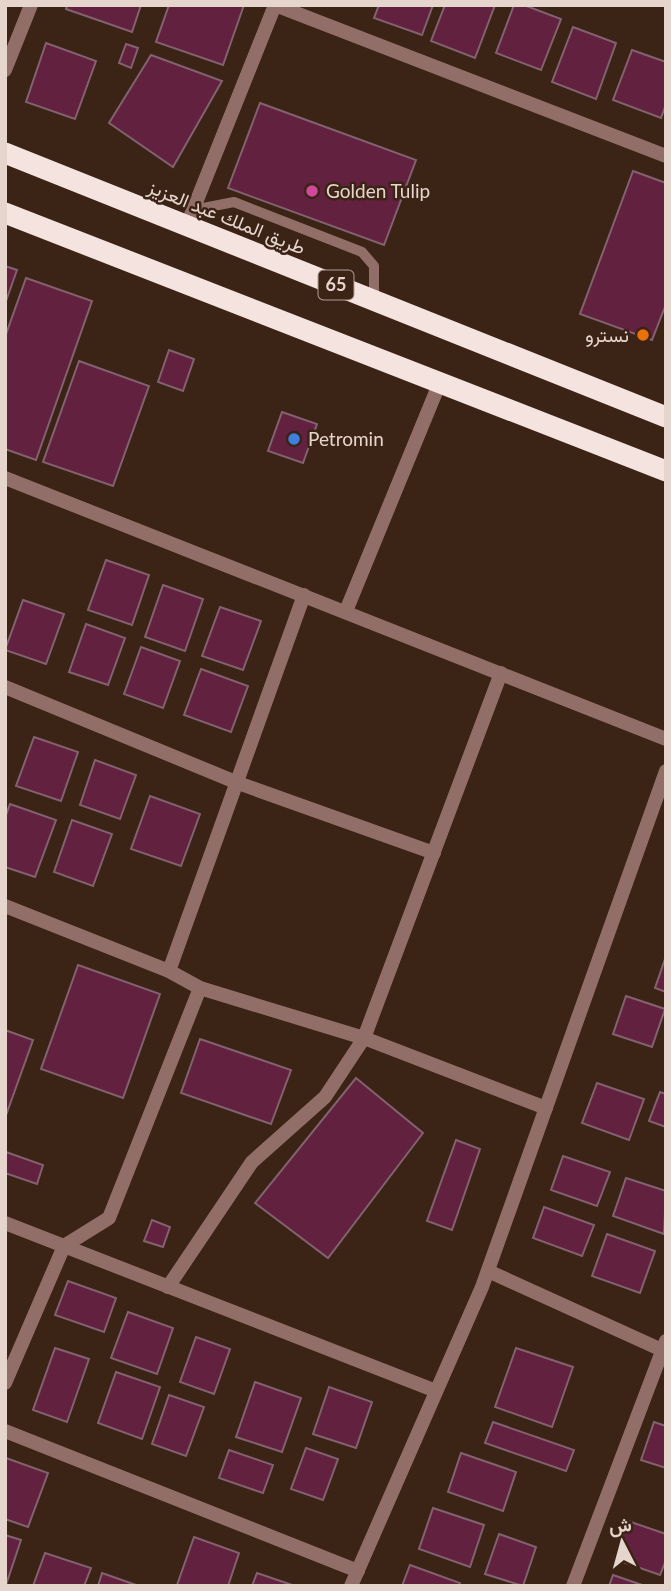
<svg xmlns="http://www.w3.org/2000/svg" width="671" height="1591" viewBox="0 0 671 1591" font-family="Lato,Vazirmatn,sans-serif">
<rect width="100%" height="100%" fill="#3b2316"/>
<g fill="#632140" stroke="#81626e" stroke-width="2">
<path d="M67,5h74l-9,27 -66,-23z"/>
<path d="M169,5h75l-21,60 -67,-23z"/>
<path d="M379,5h54l-11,30 -48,-17z"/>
<path d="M445,5h50l-20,53 -44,-17z"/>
<path d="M514,5h10l37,14 -20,51 -45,-17z"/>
<path d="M573,27l43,16 -20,56 -44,-17z"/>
<path d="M46,43l50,18 -21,58 -49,-17z"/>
<path d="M126,44l12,4 -7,20 -12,-5z"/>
<path d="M632,50l34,12v42l-5,14 -48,-18z"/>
<path d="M151,55l71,26 -49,86 -64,-44z"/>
<path d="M260,103l156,57 -32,85 -156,-57z"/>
<path d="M633,171l33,12v121l-14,36 -72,-26z"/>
<path d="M5,266l12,4 -12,34z"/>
<path d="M26,278l66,23 -56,159 -31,-11v-112z"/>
<path d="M169,350l25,9 -11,32 -25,-9z"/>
<path d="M79,361l70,25 -36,100 -70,-24z"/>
<path d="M282,412l35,12 -14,39 -35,-12z"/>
<path d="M106,560l43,15 -17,50 -44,-15z"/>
<path d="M163,585l40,14 -18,52 -40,-14z"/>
<path d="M23,600l41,14 -18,50 -41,-14z"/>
<path d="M220,607l41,14 -18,49 -41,-14z"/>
<path d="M86,624l39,14 -17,47 -39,-13z"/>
<path d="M141,647l39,14 -17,47 -39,-14z"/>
<path d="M201,669l47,17 -17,46 -47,-17z"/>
<path d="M34,737l44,15 -17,49 -45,-15z"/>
<path d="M95,760l41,15 -16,44 -40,-14z"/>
<path d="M150,796l50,18 -19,52 -50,-17z"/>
<path d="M10,804l46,16 -21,57 -30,-10v-49z"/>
<path d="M72,820l40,14 -19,52 -39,-14z"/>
<path d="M666,956v36l-11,-4z"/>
<path d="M78,965l82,29 -37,104 -82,-29z"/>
<path d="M626,996l39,13 -13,38 -39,-13z"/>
<path d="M5,1030l28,10 -28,78z"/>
<path d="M200,1039l91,31 -20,54 -90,-31z"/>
<path d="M356,1078l67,55 -95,125 -73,-55z"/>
<path d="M597,1083l47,16 -15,41 -47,-17z"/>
<path d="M660,1092l6,2v33l-17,-6z"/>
<path d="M456,1140l24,9 -28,81 -25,-9z"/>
<path d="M6,1152l37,13 -6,19 -32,-11z"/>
<path d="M563,1156l47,16 -13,34 -46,-16z"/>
<path d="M626,1178l40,13 -2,43 -51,-18z"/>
<path d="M544,1207l50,18 -12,31 -49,-18z"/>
<path d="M152,1220l18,7 -7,20 -19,-6z"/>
<path d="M607,1234l48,17 -15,42 -48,-17z"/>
<path d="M68,1281l48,17 -12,34 -49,-17z"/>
<path d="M128,1312l45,16 -16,46 -46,-16z"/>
<path d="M196,1337l34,12 -16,45 -34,-12z"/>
<path d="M55,1348l34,11 -22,63 -34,-12z"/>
<path d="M516,1348l57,19 -21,60 -57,-20z"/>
<path d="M116,1372l44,15 -18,52 -44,-16z"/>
<path d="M255,1382l46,16 -19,54 -46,-15z"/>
<path d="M329,1387l43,15 -16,46 -43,-14z"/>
<path d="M169,1395l35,12 -18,49 -34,-12z"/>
<path d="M493,1422l81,28 -8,21 -81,-28z"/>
<path d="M654,1422l12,4v42l-25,-8z"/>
<path d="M306,1448l32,11 -15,41 -32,-11z"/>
<path d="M229,1450l44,15 -10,28 -44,-15z"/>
<path d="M461,1453l55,19 -13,39 -55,-19z"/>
<path d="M6,1458l42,15 -20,54 -23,-8z"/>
<path d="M433,1508l51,17 -14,42 -51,-18z"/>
<path d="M628,1521l38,13v26l-6,15 -46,-16z"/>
<path d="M499,1534l37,13 -13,39 -38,-12z"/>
<path d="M5,1535l16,5 -15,45h-1z"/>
<path d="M194,1537l45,16 -11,33 -51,-1z"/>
<path d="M45,1553l46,15 -7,18h-51z"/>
<path d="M410,1565l50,18 -1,3h-57z"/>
<path d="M102,1573l37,13h-41z"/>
<path d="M257,1573l38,13h-43z"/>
<path d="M613,1575l32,11h-36z"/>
</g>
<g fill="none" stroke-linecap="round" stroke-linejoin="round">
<path stroke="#916f68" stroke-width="10" d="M193,210l41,-8 128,50 12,14v34"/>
<g stroke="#916f68" stroke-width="14">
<path d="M275,5l391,151"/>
<path d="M5,70l26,-65"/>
<path d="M187,225l88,-220"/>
<path d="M5,478l661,261"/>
<path d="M346,611l94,-229"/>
<path d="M5,687l233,96 196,70"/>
<path d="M5,906l164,65 31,17 164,50 182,70"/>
<path d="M169,971l135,-376"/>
<path d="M5,1223l431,168"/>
<path d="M488,1271l174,79"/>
<path d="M168,1287l84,-125 73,-65 39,-59 137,-365"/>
<path d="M5,1383l59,-137 45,-28 91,-230"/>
<path d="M5,1431l353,140"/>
<path d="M351,1586l131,-299 184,-516"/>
<path d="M573,1586l93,-245"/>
</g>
<g stroke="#f4e3df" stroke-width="21">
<path d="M5,153l661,264"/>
<path d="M5,213l661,258"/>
</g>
</g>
<circle fill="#d1479c" stroke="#3b2316" stroke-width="2.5" cx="312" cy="191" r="7"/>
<circle fill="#e8710a" stroke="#3b2316" stroke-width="2.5" cx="643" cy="335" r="7"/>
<circle fill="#3f7fe0" stroke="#3b2316" stroke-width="2.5" cx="294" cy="439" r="7"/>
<g text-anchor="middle" stroke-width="5" stroke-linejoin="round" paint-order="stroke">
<rect fill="#3b2316" stroke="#b3a096" stroke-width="2" x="318.5" y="270.5" width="35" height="29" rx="5"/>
<g font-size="18" font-weight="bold" fill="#e6d5cd">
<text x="336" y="291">65</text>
</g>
<g font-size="19" fill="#e6d5cd" stroke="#3b2316" text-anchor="start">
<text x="326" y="198">Golden Tulip</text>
<text x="629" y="342" text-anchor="end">نسترو</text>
<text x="308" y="446">Petromin</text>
</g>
<g font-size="19" fill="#e6d5cd" stroke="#3b2316">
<text transform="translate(227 217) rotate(22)" y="7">طريق الملك عبد العزيز</text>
</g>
</g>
<rect width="671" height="1591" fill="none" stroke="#e6d5cd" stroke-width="14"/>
<g transform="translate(622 1542) rotate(354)" stroke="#3b2316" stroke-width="5" paint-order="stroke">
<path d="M0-5L12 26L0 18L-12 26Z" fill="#e6d5cd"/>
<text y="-10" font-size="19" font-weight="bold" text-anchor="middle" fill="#e6d5cd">ش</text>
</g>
</svg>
